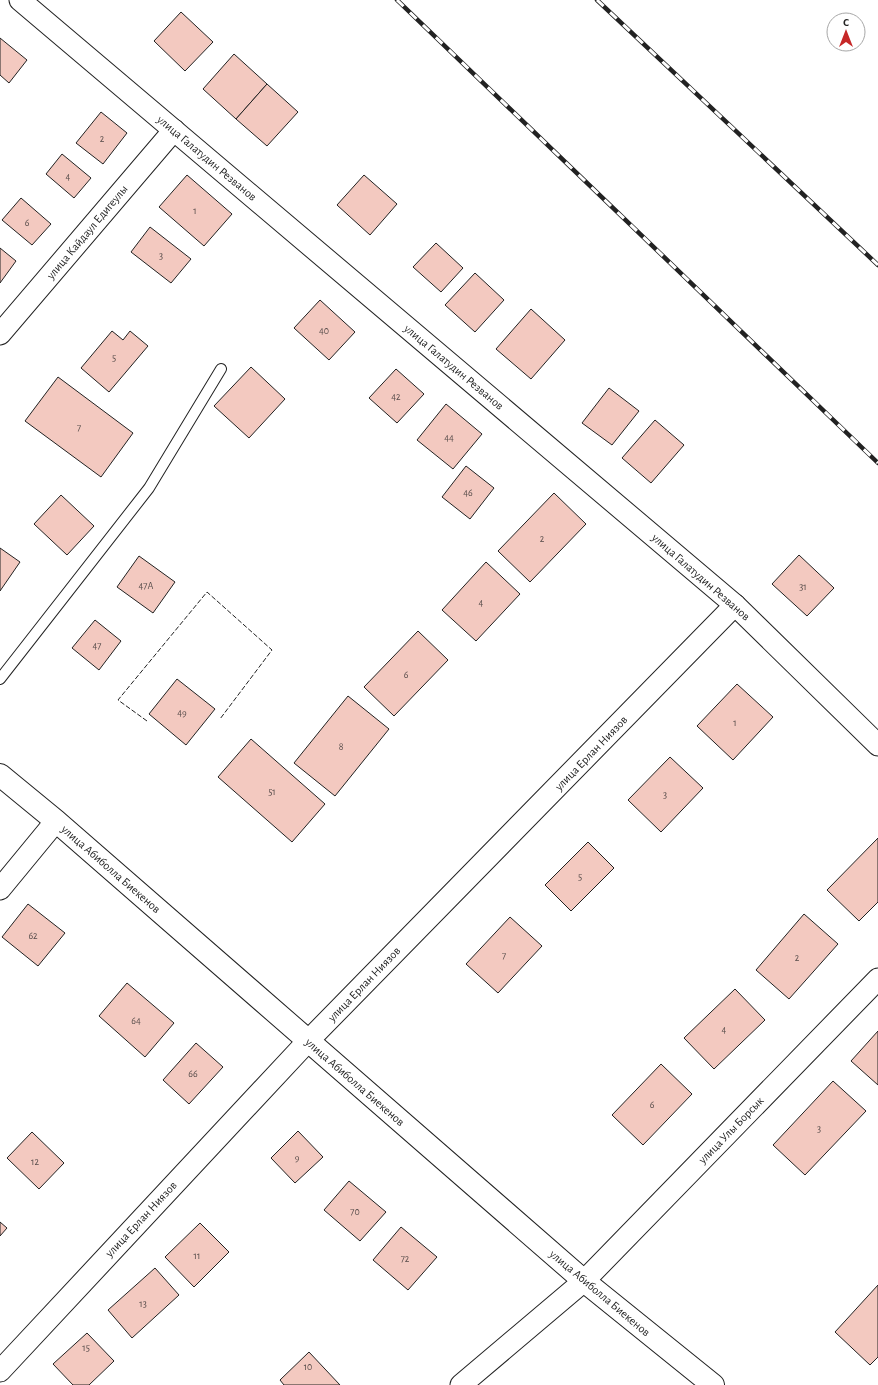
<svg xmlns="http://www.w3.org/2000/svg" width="878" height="1385" viewBox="0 0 878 1385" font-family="'Alegreya Sans',sans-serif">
<rect width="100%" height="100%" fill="#fff"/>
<g fill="#f3c9c0" stroke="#222">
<path d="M181,12l32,30 -28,29 -31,-30z"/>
<path d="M0,38l27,22 -18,23 -9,-8z"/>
<path d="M234,54l33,30 -31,35 -33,-30z"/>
<path d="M267,84l31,28 -31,34 -31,-27z"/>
<path d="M101,112l26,21 -24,31 -27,-21z"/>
<path d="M62,154l29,24 -17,20 -28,-24z"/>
<path d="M187,175l45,39 -28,32 -45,-39z"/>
<path d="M364,175l33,29 -27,31 -33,-30z"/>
<path d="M21,198l30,26 -19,21 -30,-25z"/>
<path d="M150,227l41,32 -20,24 -40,-31z"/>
<path d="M436,243l27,25 -22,24 -28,-25z"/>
<path d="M0,248l16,13 -16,22z"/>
<path d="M475,273l29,27 -29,32 -30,-27z"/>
<path d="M320,300l35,32 -26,28 -35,-32z"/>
<path d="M531,309l34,31 -34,39 -35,-30z"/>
<path d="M112,331l11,9 7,-9 18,15 -39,46 -28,-24z"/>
<path d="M251,367l34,32 -36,39 -35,-32z"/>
<path d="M396,369l28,25 -27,29 -28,-25z"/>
<path d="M58,377l75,56 -32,44 -76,-56z"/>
<path d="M609,388l30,23 -27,34 -30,-22z"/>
<path d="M446,404l36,30 -29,35 -36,-29z"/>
<path d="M655,420l29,25 -33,38 -29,-25z"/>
<path d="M466,466l28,22 -24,31 -28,-22z"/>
<path d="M554,493l32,31 -56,58 -32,-31z"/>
<path d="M61,495l33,31 -27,29 -33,-31z"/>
<path d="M0,548l20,14 -20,29z"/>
<path d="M799,555l35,33 -27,28 -35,-32z"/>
<path d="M139,556l36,26 -22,31 -36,-26z"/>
<path d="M486,562l34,32 -44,47 -34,-31z"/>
<path d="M95,620l26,21 -22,29 -27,-22z"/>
<path d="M418,631l30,29 -54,56 -30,-29z"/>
<path d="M177,679l38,30 -29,36 -37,-31z"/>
<path d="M737,684l36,33 -40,43 -36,-34z"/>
<path d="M348,696l41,33 -54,67 -41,-33z"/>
<path d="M251,739l74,65 -33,38 -74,-65z"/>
<path d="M670,757l33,31 -42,44 -33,-32z"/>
<path d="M878,838v64l-19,19 -32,-31z"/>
<path d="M588,842l26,26 -43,43 -26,-26z"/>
<path d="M28,904l37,29 -27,33 -36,-29z"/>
<path d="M804,914l34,30 -49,55 -33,-29z"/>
<path d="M510,917l32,29 -44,47 -32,-29z"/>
<path d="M127,983l47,40 -29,34 -46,-41z"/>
<path d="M735,989l30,31 -51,49 -30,-31z"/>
<path d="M878,1031v54l-27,-24z"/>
<path d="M196,1043l27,24 -34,37 -26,-24z"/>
<path d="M661,1064l31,30 -49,51 -31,-30z"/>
<path d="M833,1081l33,30 -61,64 -32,-30z"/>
<path d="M298,1131l25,26 -28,26 -24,-25z"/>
<path d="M32,1132l32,31 -25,26 -32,-31z"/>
<path d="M349,1181l37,31 -26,29 -36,-31z"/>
<path d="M0,1222l7,6 -7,8z"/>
<path d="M200,1223l29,29 -35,35 -29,-30z"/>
<path d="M401,1227l36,30 -29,33 -35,-30z"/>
<path d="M155,1268l24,27 -47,43 -24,-28z"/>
<path d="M878,1285v72l-8,8 -35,-33z"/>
<path d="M87,1333l27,28 -25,24h-16l-20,-21z"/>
<path d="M309,1352l31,33h-56l-4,-5z"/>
</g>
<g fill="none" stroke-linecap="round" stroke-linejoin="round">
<defs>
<path id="lane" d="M0,679l149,-191 72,-119"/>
<g id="street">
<path d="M20,0l715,605 143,140"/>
<path d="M0,334l174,-204"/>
<path d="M0,889l56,-68"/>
<path d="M0,1371l308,-330 427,-436"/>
<path d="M461,1385l123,-104 294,-302"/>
</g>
<path id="secondary" d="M0,775l56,46 528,460 129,104"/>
</defs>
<use href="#lane" stroke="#222" stroke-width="12"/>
<use href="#street" stroke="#222" stroke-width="23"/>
<use href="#secondary" stroke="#222" stroke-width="24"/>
<use href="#lane" stroke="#fff" stroke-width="10"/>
<use href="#street" stroke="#fff" stroke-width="21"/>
<use href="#secondary" stroke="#fff" stroke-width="22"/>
<defs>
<g id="rail">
<path d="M397,0l481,463"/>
<path d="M597,0l281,265"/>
</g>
</defs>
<use href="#rail" stroke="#222" stroke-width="4.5"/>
<use href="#rail" stroke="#fff" stroke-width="3" stroke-dasharray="9" stroke-linecap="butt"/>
<path stroke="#222" stroke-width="1" stroke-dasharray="5 2" stroke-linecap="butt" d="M147,721l-29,-21 89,-108 65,58 -52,69"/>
</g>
<g text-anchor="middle" stroke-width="3" stroke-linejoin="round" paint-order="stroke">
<g font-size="10" fill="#564c4a">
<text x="102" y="142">2</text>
<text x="68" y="180">4</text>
<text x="195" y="214">1</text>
<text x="27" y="226">6</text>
<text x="161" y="259">3</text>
<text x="324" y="334">40</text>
<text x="114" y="361">5</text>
<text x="396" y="400">42</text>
<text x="79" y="431">7</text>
<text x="449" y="441">44</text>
<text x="468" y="496">46</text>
<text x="542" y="542">2</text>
<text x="146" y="589">47А</text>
<text x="803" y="590">31</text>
<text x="481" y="606">4</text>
<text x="97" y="649">47</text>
<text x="406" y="678">6</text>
<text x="182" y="716">49</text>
<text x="735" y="726">1</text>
<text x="341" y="750">8</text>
<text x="272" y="795">51</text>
<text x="665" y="798">3</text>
<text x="580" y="880">5</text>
<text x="33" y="939">62</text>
<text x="504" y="959">7</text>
<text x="797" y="961">2</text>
<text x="136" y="1024">64</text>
<text x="724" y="1033">4</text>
<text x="193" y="1077">66</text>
<text x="652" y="1108">6</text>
<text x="819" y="1132">3</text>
<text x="297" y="1161">9</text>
<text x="35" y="1165">12</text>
<text x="355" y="1215">70</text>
<text x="197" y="1259">11</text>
<text x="405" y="1262">72</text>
<text x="143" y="1307">13</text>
<text x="86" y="1351">15</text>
<text x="308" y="1370">10</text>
</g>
<g font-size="12" fill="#222" stroke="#fff">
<text transform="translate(207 158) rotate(40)" y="4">улица Галатудин Резванов</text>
<text transform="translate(87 232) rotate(-50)" y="4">улица Кайдаул Едигеулы</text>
<text transform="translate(454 367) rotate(40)" y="4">улица Галатудин Резванов</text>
<text transform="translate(701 577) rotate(41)" y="4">улица Галатудин Резванов</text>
<text transform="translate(591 753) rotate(-46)" y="4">улица Ерлан Ниязов</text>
<text transform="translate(111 869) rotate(41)" y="4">улица Абиболла Биекенов</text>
<text transform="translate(364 984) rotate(-46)" y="4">улица Ерлан Ниязов</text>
<text transform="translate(355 1082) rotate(41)" y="4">улица Абиболла Биекенов</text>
<text transform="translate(731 1130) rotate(-46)" y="4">улица Улы Борсык</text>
<text transform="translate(141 1219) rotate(-47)" y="4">улица Ерлан Ниязов</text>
<text transform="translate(600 1293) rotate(40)" y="4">улица Абиболла Биекенов</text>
</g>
</g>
<g transform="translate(846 32)"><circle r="19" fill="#ffffff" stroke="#a7a7a7"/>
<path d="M0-3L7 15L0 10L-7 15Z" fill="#c62828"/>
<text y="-6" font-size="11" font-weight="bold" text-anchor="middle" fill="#222222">С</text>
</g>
</svg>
